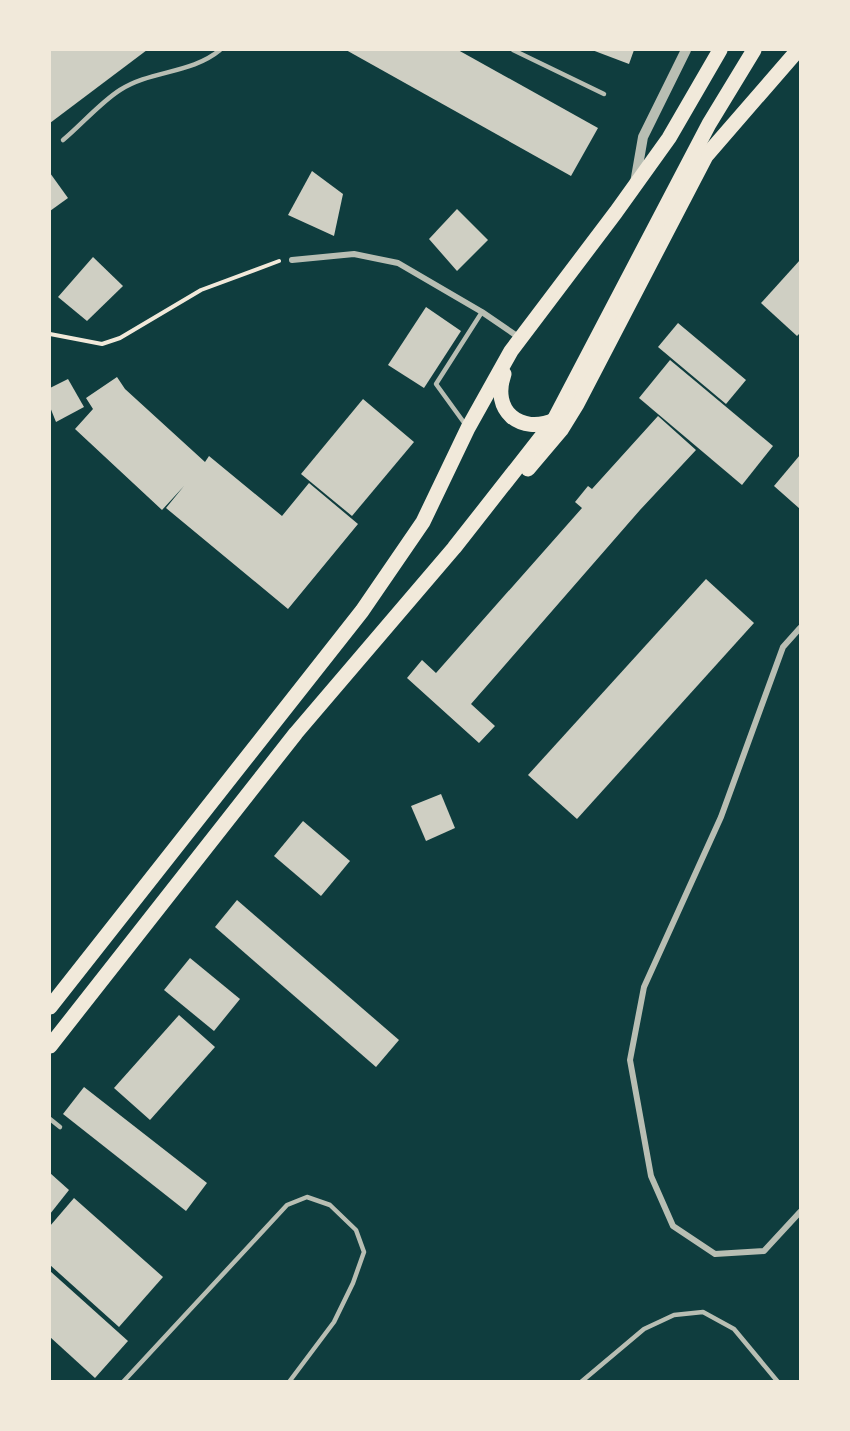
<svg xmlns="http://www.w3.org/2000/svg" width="850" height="1431" viewBox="0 0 850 1431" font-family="Ubuntu,sans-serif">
<rect width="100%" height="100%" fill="#0f3d3e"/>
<g fill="#cfcfc3">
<path d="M50,50h97l-97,73z"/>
<path d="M346,50h112l140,78 -27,48z"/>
<path d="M592,50h42l-5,14z"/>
<path d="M312,171l31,23 -9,42 -46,-21z"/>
<path d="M50,173l18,25 -18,13z"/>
<path d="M457,209l31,31 -31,31 -28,-32z"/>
<path d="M93,257l30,29 -36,35 -29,-24z"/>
<path d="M800,260v73l-3,3 -36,-33z"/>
<path d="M426,307l35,24 -37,57 -36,-23z"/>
<path d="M678,323l68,57 -20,24 -68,-57z"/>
<path d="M670,360l103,86 -31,39 -103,-87z"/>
<path d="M117,377l8,12 80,73 4,-6 73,60 27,-33 49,41 -70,85 -122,-101 18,-22 -22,24 -87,-81 18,-20 -7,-11z"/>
<path d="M68,379l16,28 -28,15 -6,-15v-19z"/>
<path d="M363,399l51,43 -62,74 -51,-42z"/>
<path d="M658,416l38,34 -56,60 -169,194 24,22 -16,17 -72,-65 15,-18 14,13 146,-165 -7,-6 13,-16 4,3z"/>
<path d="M800,455v54l-26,-23z"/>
<path d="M706,579l48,44 -177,196 -49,-44z"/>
<path d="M441,794l14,34 -29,13 -15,-35z"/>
<path d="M303,821l47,40 -29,35 -47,-40z"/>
<path d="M237,900l162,140 -23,27 -161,-140z"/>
<path d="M190,958l50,41 -26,32 -50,-41z"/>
<path d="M179,1015l36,32 -65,73 -36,-32z"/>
<path d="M84,1087l123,96 -21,28 -123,-97z"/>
<path d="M50,1173l19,17 -19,24z"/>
<path d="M74,1198l89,79 -44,50 -69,-62v-39z"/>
<path d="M50,1271l78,70 -33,37 -45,-41z"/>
</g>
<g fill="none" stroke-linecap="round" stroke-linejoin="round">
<path stroke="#f1e9da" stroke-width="4" d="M50,334l52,10 18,-6 81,-48 78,-29"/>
<g stroke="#b8beb3" stroke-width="4.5">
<path d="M513,50l91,44"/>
<path d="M63,140c18,-15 38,-38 57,-50 31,-20 71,-16 100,-40"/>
<path d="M465,424l-29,-40 46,-72"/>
<path d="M50,1119l10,8"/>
<path d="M123,1382l164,-177 20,-8 23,8 26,25 8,22 -11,31 -19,39 -45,60"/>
<path d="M581,1382l63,-53 30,-14 29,-3 31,17 44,53"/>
</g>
<g stroke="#b8beb3" stroke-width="6">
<path d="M292,260l62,-6 44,9 84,49 38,26"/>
<path d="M800,628l-17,19 -62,170 -77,170 -14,73 21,116 22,50 42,28 49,-3 36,-39"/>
</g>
<path stroke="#b8beb3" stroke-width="10" d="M635,183l8,-46 43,-87"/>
<g stroke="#f1e9da" stroke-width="15">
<path d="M504,374c-13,37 16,61 51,46"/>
<path d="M528,469l33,-39 16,-26 129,-248 92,-106"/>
<path d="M50,1007l312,-396 61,-89 45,-94 43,-77 105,-139 53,-74 51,-88"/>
<path d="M50,1046l246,-313 158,-185 99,-126 156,-298 45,-74"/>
</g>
</g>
<rect width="850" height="1431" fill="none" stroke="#f1e9da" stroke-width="102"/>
</svg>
